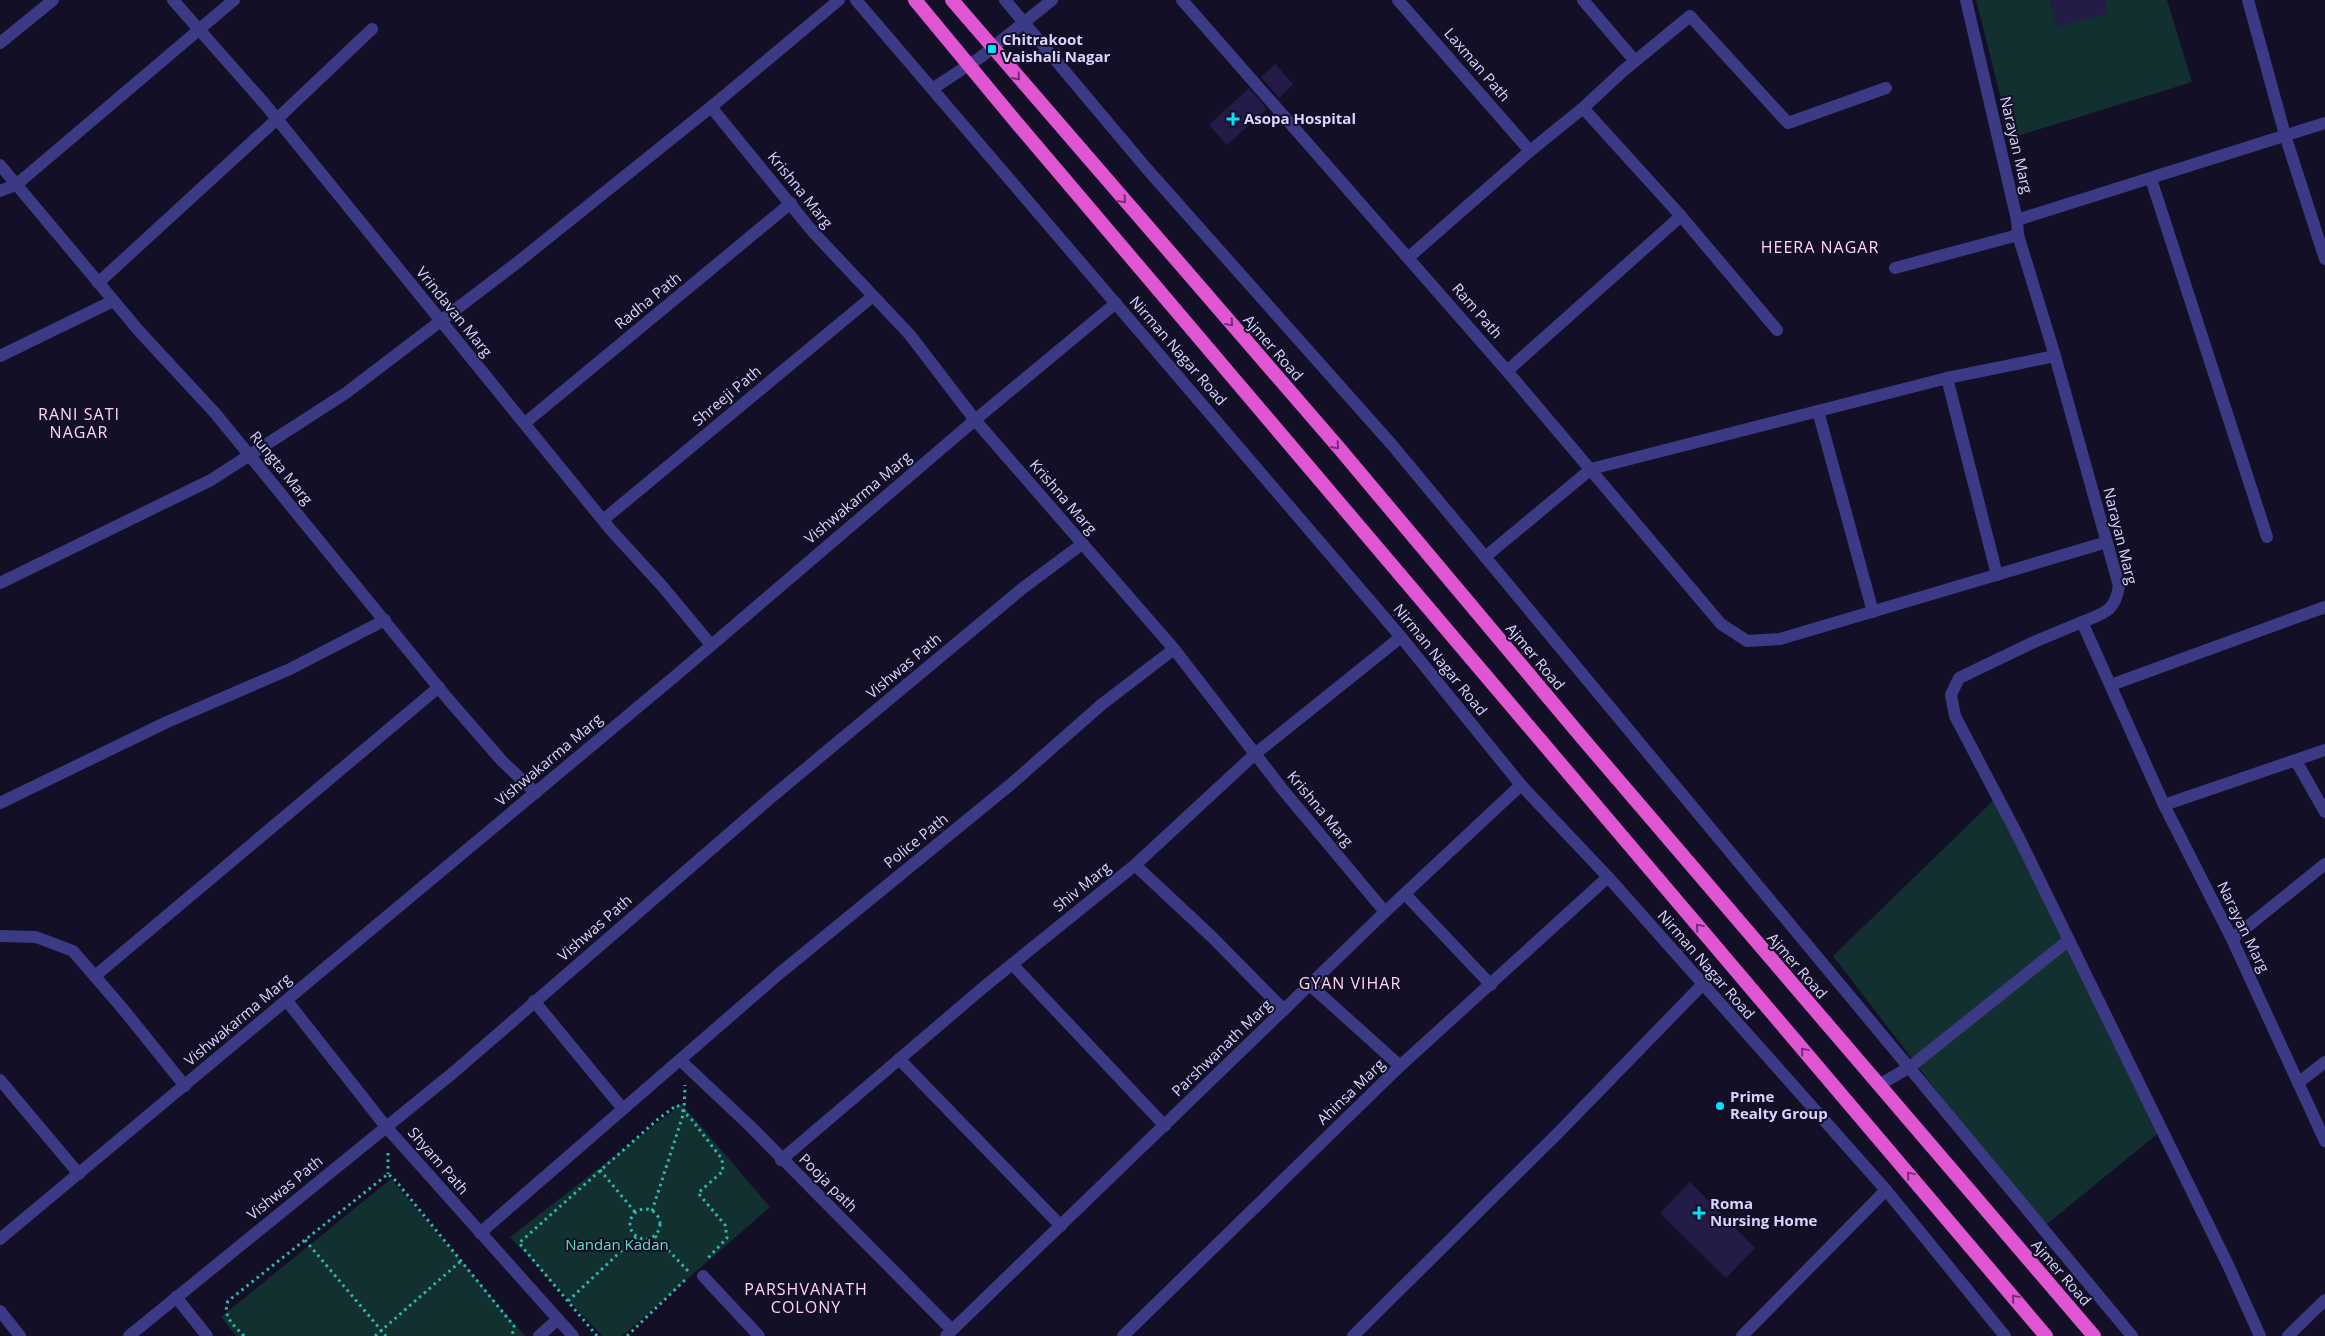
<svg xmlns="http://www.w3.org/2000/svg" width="2325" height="1336" viewBox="0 0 2325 1336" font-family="'Open Sans',sans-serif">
<rect width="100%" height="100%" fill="#130f26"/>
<g fill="#12302f">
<path d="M1976,0h191l25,82 -181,56z"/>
<path d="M1997,797l164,334 -119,97 -209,-272z"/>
<path d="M682,1104l88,103 -148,129h-20l-92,-99z"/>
<path d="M391,1179l134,157h-289l-15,-19z"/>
</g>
<g fill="#241b47">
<path d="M2050,0h54l4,13 -51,14z"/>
<path d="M1275,64l18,20 -14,14 -18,-21z"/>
<path d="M1249,88l18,21 -40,36 -18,-20z"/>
<path d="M1690,1182l65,66 -29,30 -66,-65z"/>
</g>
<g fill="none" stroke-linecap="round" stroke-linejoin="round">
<g stroke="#2fb8b0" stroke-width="3" stroke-dasharray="2.5 4" stroke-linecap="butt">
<path d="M388,1153v21"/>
<path d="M600,1170l35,42"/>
<circle cx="645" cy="1224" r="15"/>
<path d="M652,1211l32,-99 1,-27"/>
<path d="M655,1236l34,36"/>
<path d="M305,1240l81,96"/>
<path d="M568,1301l68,-64"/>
<path d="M244,1336c-10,-11 -22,-19 -16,-35l160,-127 8,7 118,145 -2,10"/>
<path d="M375,1336l86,-75"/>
<path d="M597,1336l-78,-93 138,-123 20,-15 15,15 30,39 1,12 -25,22 27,32 2,13 -21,22"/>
<path d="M627,1336l60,-58"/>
</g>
<g stroke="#3d3a85" stroke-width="12">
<path d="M173,0l91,103 346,426 53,58 48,58"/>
<path d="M1182,0l325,371 214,253 26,17 33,-2 327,-97"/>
<path d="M1398,0l132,151"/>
<path d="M1583,0l52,61"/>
<path d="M1966,0l51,220 1,15 37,121 64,230c-4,26 -15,27 -37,36l82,183 68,134 93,202"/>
<path d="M2248,0l37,135 40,124"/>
<path d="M0,43l53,-43"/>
<path d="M711,107l102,125 97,103 65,85 199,229 109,141 102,122"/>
<path d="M0,165l139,166 76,82 233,286 54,62 34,32"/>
<path d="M2151,179l116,358"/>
<path d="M0,191l16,-6 218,-185"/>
<path d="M1681,216l96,114"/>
<path d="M2017,220l308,-97"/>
<path d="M1409,257l121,-106 53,-43 40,-37 67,-55 98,107 98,-35"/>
<path d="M1895,268l123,-33"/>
<path d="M98,283l179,-164 95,-90"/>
<path d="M0,356l113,-55"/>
<path d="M1507,371l174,-155 -98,-108"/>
<path d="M1947,378l50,197"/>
<path d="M1818,411l55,201"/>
<path d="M525,423l266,-220"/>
<path d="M603,520l270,-224"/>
<path d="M1485,557l106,-88 356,-91 108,-22"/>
<path d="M0,583l211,-103 135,-87 172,-131 193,-155 128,-107"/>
<path d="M2082,622l-48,20 -75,36 -8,17 4,21 63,120 210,429 32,71"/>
<path d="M2111,685l214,-78"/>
<path d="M2296,761l29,51"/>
<path d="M0,803l167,-81 123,-53 95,-49"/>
<path d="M2164,805l161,-55"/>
<path d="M1135,865l76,71 73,74"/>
<path d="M1405,894l86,91"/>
<path d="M0,936l36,1 37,14 50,58 62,77"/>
<path d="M2232,939l93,-75"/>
<path d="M1012,964l153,162"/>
<path d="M95,976l344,-289"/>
<path d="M1310,985l90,81"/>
<path d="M287,1001l100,127 186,208"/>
<path d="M534,1001l89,108"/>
<path d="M899,1059l162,167"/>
<path d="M680,1060l70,66 202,204"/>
<path d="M0,1080l79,94"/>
<path d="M2298,1083l27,-21"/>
<path d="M1879,1085l31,-18 159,-127"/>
<path d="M781,1160l204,-174 150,-121 120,-111 146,-117"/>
<path d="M480,1233l300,-260 230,-188 91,-80 73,-56"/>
<path d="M0,1239l680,-567 295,-252 141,-117"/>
<path d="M703,1276l56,60"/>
<path d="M176,1297l31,39"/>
<path d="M0,1311l20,25"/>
<path d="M129,1336l325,-264 314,-272 255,-212 59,-44"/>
<path d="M539,1336l19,-17"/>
<path d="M946,1336l439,-424 136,-127"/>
<path d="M1123,1336l277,-270 208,-189"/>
<path d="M1742,1336l144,-146"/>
</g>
<g stroke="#3d3a85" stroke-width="12">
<path d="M856,0l545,637 120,148 87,92 278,313 119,146"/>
<path d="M1005,0l142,169 246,277 739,890"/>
<path d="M932,89l49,-32 71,-57"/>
<path d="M1353,1336l206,-204 143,-147"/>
<path d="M2288,1336l37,-36"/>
</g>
<g stroke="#e055d1" stroke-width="14">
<path d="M915,0l101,122 1030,1214"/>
<path d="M952,0l387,448 245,292 510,596"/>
</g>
</g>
<defs><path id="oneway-chevron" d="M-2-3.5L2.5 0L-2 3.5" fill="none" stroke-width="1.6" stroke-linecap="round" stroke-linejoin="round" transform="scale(1.25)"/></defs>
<g stroke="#6f2e73">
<use href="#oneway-chevron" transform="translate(1017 77) rotate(49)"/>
<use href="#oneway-chevron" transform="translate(1123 200) rotate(49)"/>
<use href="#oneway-chevron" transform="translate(1230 323) rotate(49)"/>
<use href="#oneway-chevron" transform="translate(1336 446) rotate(49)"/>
<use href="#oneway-chevron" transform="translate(1699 927) rotate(-130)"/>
<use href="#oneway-chevron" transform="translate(1804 1051) rotate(-130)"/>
<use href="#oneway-chevron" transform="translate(1910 1175) rotate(-130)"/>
<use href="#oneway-chevron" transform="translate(2015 1298) rotate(-130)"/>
</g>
<g fill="#00e5ff" stroke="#130f26" stroke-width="2">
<rect x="987" y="44" width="10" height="10" rx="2.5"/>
<path d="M1230.5 111.5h5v5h5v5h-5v5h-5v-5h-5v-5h5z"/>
<circle cx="1720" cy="1106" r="5"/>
<path d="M1696.5 1205.5h5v5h5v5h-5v5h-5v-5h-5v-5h5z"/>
</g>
<g text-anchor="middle" stroke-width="4" stroke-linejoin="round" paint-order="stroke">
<g font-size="15" font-weight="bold" fill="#d9d4ff" stroke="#130f26" text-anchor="start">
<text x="1002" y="45">Chitrakoot<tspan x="1002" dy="17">Vaishali Nagar</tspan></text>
<text x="1244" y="124">Asopa Hospital</text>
<text x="1730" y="1102">Prime<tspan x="1730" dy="17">Realty Group</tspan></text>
<text x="1710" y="1209">Roma<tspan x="1710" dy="17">Nursing Home</tspan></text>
</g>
<g font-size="15" fill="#d9d4ff" stroke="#130f26">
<text transform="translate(1477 65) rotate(49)" y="5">Laxman Path</text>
<text transform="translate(2016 145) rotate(77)" y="5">Narayan Marg</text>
<text transform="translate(800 190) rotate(51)" y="5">Krishna Marg</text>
<text transform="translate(648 301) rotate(-39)" y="5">Radha Path</text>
<text transform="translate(1477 311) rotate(49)" y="5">Ram Path</text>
<text transform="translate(454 312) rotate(51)" y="5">Vrindavan Marg</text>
<text transform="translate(1273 348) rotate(49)" y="5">Ajmer Road</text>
<text transform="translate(1178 351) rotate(49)" y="5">Nirman Nagar Road</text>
<text transform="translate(727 396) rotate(-40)" y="5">Shreeji Path</text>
<text transform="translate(281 468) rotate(51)" y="5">Rungta Marg</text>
<text transform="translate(1063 497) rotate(49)" y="5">Krishna Marg</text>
<text transform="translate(858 498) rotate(-40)" y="5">Vishwakarma Marg</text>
<text transform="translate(2120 536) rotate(76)" y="5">Narayan Marg</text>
<text transform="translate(1535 657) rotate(50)" y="5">Ajmer Road</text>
<text transform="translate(1440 660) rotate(51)" y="5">Nirman Nagar Road</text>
<text transform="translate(904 666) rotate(-40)" y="5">Vishwas Path</text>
<text transform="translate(549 760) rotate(-40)" y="5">Vishwakarma Marg</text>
<text transform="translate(1320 809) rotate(50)" y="5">Krishna Marg</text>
<text transform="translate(916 841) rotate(-39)" y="5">Police Path</text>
<text transform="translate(1082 887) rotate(-39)" y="5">Shiv Marg</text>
<text transform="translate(2243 927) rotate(64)" y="5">Narayan Marg</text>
<text transform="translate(595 928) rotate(-41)" y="5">Vishwas Path</text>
<text transform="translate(1706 965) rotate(49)" y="5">Nirman Nagar Road</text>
<text transform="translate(1797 966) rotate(49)" y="5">Ajmer Road</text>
<text transform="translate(238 1020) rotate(-40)" y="5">Vishwakarma Marg</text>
<text transform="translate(1222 1048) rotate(-44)" y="5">Parshwanath Marg</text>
<text transform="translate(1351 1092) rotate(-44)" y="5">Ahinsa Marg</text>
<text transform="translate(438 1161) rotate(49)" y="5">Shyam Path</text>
<text transform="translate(828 1183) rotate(45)" y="5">Pooja path</text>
<text transform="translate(285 1188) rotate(-39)" y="5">Vishwas Path</text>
<text transform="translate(2061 1273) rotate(49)" y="5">Ajmer Road</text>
</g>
<g font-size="15" fill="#5fe0c0" stroke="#130f26">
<text x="617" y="1250">Nandan Kadan</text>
</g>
<g font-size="16" letter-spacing="1" fill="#ffd6f0" stroke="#130f26">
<text x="1820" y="253">HEERA NAGAR</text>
<text x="79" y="420">RANI SATI<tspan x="79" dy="18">NAGAR</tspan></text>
<text x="1350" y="989">GYAN VIHAR</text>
<text x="806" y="1295">PARSHVANATH<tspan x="806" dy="18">COLONY</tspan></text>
</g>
</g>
</svg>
